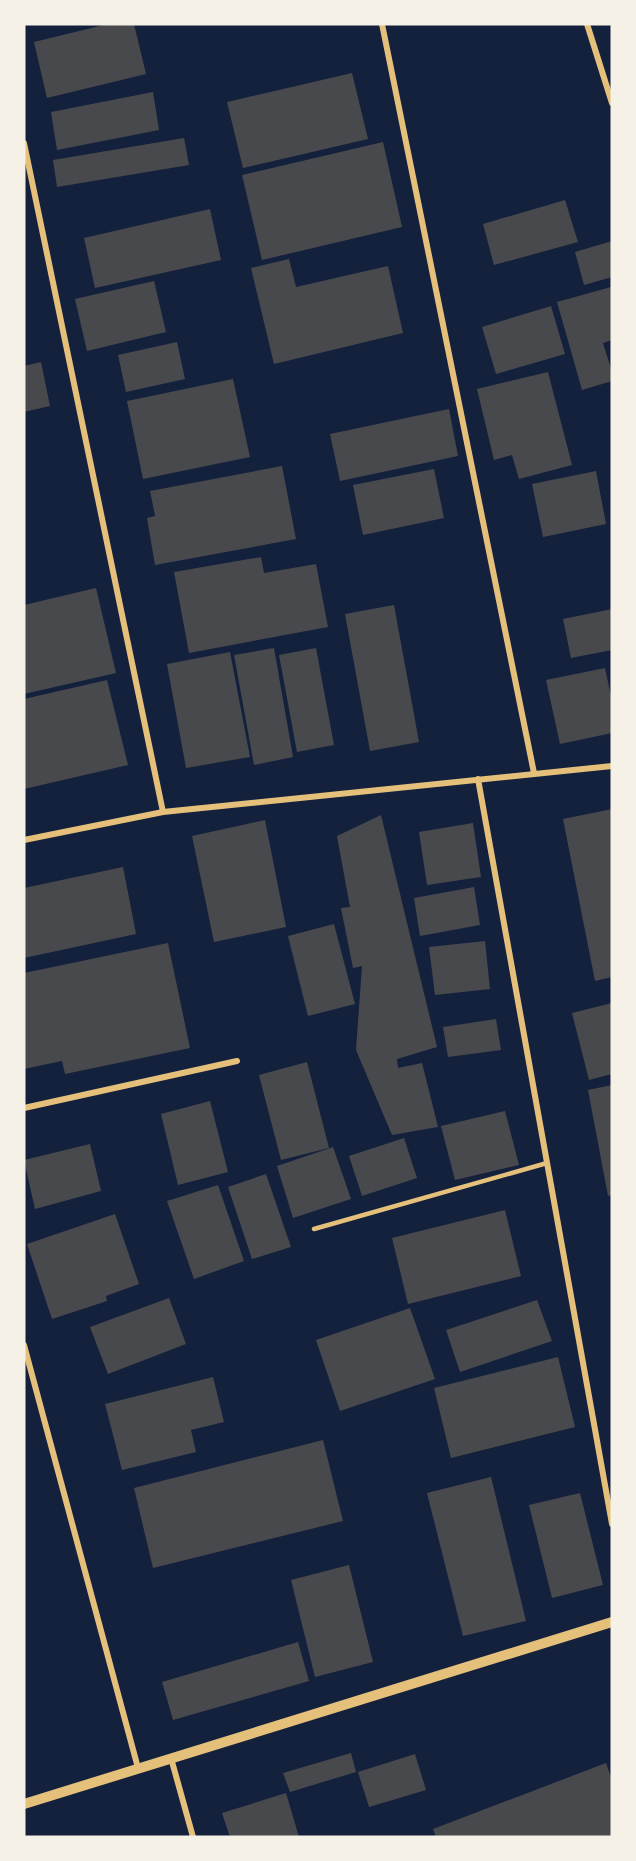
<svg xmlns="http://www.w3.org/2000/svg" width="636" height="1861" viewBox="0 0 636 1861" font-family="Barlow,sans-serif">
<rect width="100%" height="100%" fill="#14213d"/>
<g fill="#48494c">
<path d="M108,24h26l12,50 -99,24 -13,-56z"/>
<path d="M352,73l16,66 -125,29 -16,-66z"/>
<path d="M153,92l6,38 -102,20 -6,-38z"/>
<path d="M184,138l5,27 -132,22 -4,-27z"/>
<path d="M383,142l19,85 -140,33 -20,-85z"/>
<path d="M565,200l13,42 -84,23 -11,-41z"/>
<path d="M210,209l11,51 -126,28 -11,-50z"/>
<path d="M612,241v36l-28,8 -9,-33z"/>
<path d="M289,259l7,28 92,-21 15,67 -129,31 -23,-96z"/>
<path d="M154,281l12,51 -79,19 -12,-52z"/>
<path d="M611,287l1,53 -9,3 9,29v9l-30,9 -25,-88z"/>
<path d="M551,306l14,48 -69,20 -14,-47z"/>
<path d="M177,342l8,37 -59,13 -8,-37z"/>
<path d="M41,362l9,44 -26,6v-46z"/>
<path d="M548,372l24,93 -53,14 -7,-24 -18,5 -17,-71z"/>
<path d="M233,379l17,78 -107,22 -16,-78z"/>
<path d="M449,409l9,47 -118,25 -10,-47z"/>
<path d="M282,466l14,73 -141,26 -8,-47 8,-2 -5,-25z"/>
<path d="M434,469l10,49 -81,17 -10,-50z"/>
<path d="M596,471l10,53 -63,13 -11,-53z"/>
<path d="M261,557l3,16 52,-9 12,63 -139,26 -15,-81z"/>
<path d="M96,588l20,85 -92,21v-89z"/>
<path d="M394,605l25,137 -49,9 -25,-137z"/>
<path d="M612,609v41l-41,8 -8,-39z"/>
<path d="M274,648l19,109 -39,8 -20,-110z"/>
<path d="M316,648l18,97 -37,7 -18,-97z"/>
<path d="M230,652l20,105 -64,11 -19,-104z"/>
<path d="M605,668l7,33v32l-52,11 -14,-64z"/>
<path d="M107,680l21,85 -104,24v-90z"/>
<path d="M612,809v168l-17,4 -32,-162z"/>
<path d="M381,815l56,232 -40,12 1,9 24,-5 16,64 -46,8 -36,-85 6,-84 -9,2 -12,-60 9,-1 -13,-71z"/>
<path d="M265,820l21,107 -72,15 -22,-106z"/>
<path d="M473,823l8,54 -54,8 -8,-53z"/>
<path d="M123,867l13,67 -112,24v-70z"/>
<path d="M474,887l6,38 -60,11 -6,-38z"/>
<path d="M334,924l21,80 -47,12 -20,-80z"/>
<path d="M485,941l5,48 -55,6 -6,-48z"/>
<path d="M168,943l22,105 -125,26 -3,-13 -38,8v-96z"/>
<path d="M612,1003v71l-23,6 -17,-67z"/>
<path d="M496,1019l5,31 -53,7 -5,-30z"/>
<path d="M307,1062l22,86 -48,12 -22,-85z"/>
<path d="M612,1085v110l-4,1 -20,-106z"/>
<path d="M210,1101l18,71 -50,13 -17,-71z"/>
<path d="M505,1111l14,54 -64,15 -14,-54z"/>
<path d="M404,1138l13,40 -55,18 -13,-40z"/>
<path d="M90,1144l11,47 -66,18 -11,-49z"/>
<path d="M333,1147l18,52 -58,19 -16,-52z"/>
<path d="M266,1174l25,73 -39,12 -24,-72z"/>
<path d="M218,1185l26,76 -50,18 -27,-78z"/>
<path d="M505,1210l16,66 -113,28 -16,-66z"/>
<path d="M115,1214l24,70 -33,12 1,5 -55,18 -25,-75z"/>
<path d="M169,1298l17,46 -78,30 -18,-47z"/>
<path d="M537,1300l15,41 -92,31 -14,-42z"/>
<path d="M410,1308l25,71 -95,32 -24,-71z"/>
<path d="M558,1357l17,70 -124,31 -17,-70z"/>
<path d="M213,1377l11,45 -33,8 5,22 -74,18 -17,-66z"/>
<path d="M323,1440l20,81 -190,47 -19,-80z"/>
<path d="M491,1477l35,144 -63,15 -36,-143z"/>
<path d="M580,1493l23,92 -51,13 -23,-93z"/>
<path d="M349,1565l24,97 -58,15 -24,-97z"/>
<path d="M298,1642l11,39 -136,39 -11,-38z"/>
<path d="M351,1753l5,19 -66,20 -7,-19z"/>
<path d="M415,1754l11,36 -57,17 -11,-35z"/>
<path d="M606,1763l6,17v57h-176l-3,-8z"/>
<path d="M286,1793l13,44h-69l-8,-24z"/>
</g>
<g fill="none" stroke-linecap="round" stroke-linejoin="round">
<path stroke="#e5c07b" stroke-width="4.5" d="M314,1229l233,-66"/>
<g stroke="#e5c07b" stroke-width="6">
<path d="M382,24l152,749"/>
<path d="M587,24l25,79"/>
<path d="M24,143l139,669"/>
<path d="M478,779l134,745"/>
<path d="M24,840l139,-28 449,-46"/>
<path d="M24,1108l213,-47"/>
<path d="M24,1345l114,423"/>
<path d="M171,1758l22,79"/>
</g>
<path stroke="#e5c07b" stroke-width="10" d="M24,1804l588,-182"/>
</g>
<rect width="636" height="1861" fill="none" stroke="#f6f1e7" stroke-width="51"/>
</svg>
